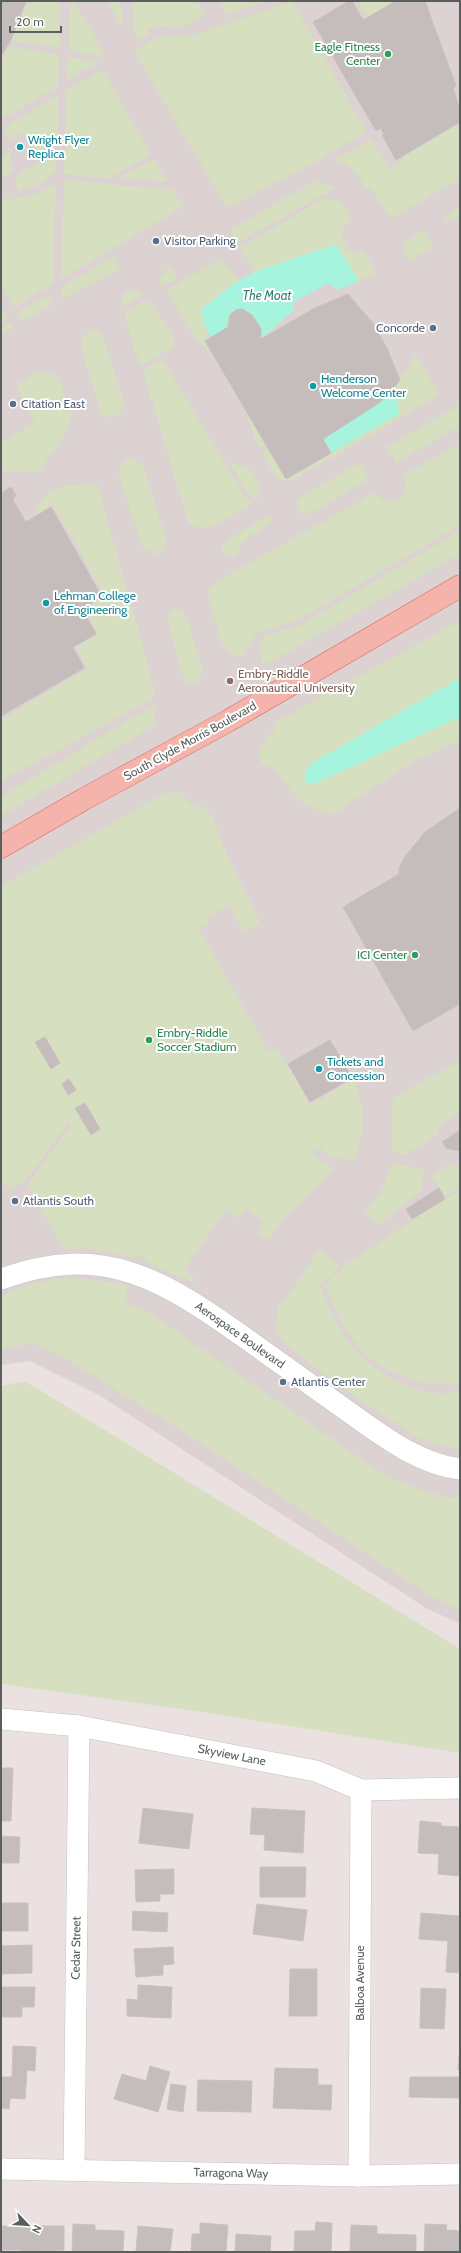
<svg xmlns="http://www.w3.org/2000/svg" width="461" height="2253" viewBox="0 0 461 2253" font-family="Cabin,sans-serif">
<rect width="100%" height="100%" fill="#eae1e0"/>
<path fill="#dcd2d1" d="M1,1h459v1623l-34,-16 -327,-213 -69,-34 -29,4z"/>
<g fill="#d6dfbf">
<path d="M34,1h26l-1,47 -48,-8 15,-34z"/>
<path d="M71,1h3l32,57 -37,-8z"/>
<path d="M107,1h12l3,14 -1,9z"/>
<path d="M132,1h62l4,2 8,12 -19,10 -29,1 -10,4 1,3 -13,8z"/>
<path d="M223,1h44l-37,13 -4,-1 -4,-7z"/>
<path d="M292,1l74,131 -47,28 -92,48 -93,-157 18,-11 12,-4h27z"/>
<path d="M358,1h38l-29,16z"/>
<path d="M9,46l50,9 -1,31 -57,34v-56z"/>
<path d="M68,57l30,5 -31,18z"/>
<path d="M102,70l49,84 -40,24 -47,-4 2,-83z"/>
<path d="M58,95v48l-21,12 -13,-22 -16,8 -3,-14z"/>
<path d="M456,125l2,4 2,-1v51l-69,40 -21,-32 -4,2c-6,-12 -16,-26 -32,-29l37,-21 18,30 16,-9 -2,-4z"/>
<path d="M56,151v21l-13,11 -25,8 -3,-14z"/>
<path d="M9,152l4,19 -12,7v-21z"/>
<path d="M154,159l14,23 -48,-4z"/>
<path d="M64,180l109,10 10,17 -122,72z"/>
<path d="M319,182l16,6 -98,55 -7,-13 81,-47z"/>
<path d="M56,183l-3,101 -39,23 -13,-22v-87c20,4 38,-4 55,-15z"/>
<path d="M323,199l15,1 11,11v11l-4,2 -3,11 6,15 11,3 3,-2 7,8 6,14 -16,8 -23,-37 -82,28 -14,-25z"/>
<path d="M460,207v8l-13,7 -3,-1 1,-5z"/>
<path d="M423,230l11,17 -25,14 -6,-9v-9z"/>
<path d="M114,256l6,11 -1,3 -58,30v-13z"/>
<path d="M220,259l20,21 -39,29 13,47 -20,-20 -28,-45z"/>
<path d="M170,265l7,14 -13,6 -5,-1 1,-6z"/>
<path d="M137,290l8,3 -22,14 -2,-10 6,-5z"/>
<path d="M47,296l5,9 -30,17 -5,-9z"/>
<path d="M145,301h6l24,40 -3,7 -32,18 -16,-52z"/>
<path d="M1,306l7,13 -7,4z"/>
<path d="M10,323l3,5 -12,6v-6z"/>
<path d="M94,329l8,6 22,67v6c-6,9 -14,13 -23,6l-18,-61 -2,-11 1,-5z"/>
<path d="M415,353l24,42 -146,85c-18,5 -24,-16 -31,-28l6,-4 19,31 113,-66 -6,-25 14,-20z"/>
<path d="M163,360l82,137 9,6 -45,25h-10l-11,-6 -45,-152z"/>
<path d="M38,372l20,4 14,39 -12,29 -22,28h-34l-3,-12v-17l34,-20 -19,-38z"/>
<path d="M457,406h3v20l-64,37 -9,-16z"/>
<path d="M246,411l20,32 -7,5 -6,-14z"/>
<path d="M460,443v82l-160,94 -43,14 -16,26 -14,-8 -6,-8 -14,-53 6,-6 163,-92c12,21 38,7 27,-16z"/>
<path d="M128,459h7l8,7 23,73c-1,9 -4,14 -13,15l-10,-6 -24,-72c-2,-8 3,-14 9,-17z"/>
<path d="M229,461l20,7 10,18 2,11 -5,2 -8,-5z"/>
<path d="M360,463l9,16 -56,33 -13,2 -4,-9 6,-9z"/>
<path d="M97,483l57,204v8l-3,5 -150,81v-61l86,-51 -11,-22 22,-13 -14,-25 21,-13 -52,-92 -20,12c14,-37 32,-27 64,-33z"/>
<path d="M265,517l6,1 1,4 -26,17 -13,18 -10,-4 -1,-6 2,-4z"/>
<path d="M460,531v23l-191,109 -1,-2 -6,3 -3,-15 5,-13 35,-10z"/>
<path d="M175,609l10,4 18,58 -5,10 -6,2 -5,-2 -5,-7 -14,-56 2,-7z"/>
<path d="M460,621v120l-44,19 -85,55c-10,-4 -23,-8 -31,-15 -15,-12 -20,-32 -39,-37l-2,-8 11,-22 5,-2 -1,-8z"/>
<path d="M152,706h3l-2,14 4,4 -156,92v-19z"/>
<path d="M169,792l14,1 8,13 3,-2 7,5 5,-4 5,6 -4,1 1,4 4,-1 15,41 33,66 -16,11 -15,-28 -23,13 3,6 -10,5 70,123 8,-5 33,58 38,-22 1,-9 3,-2c12,31 15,59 2,90l-12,-6 -4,4 -13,-7 -5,-6 -8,4 8,9 14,8 -23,25 -23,20 -20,27 -10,-7 6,-11 -17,-13 -9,10 -12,-9 -42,60 12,9 -3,4 -48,-22 1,-3 -7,-3 -2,4 -34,-9 -19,-1v-3h-7l-1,3h-12l-36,-62 1,-5 42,-56 -2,-4 -43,58 -17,10 -5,-8 -3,2v-301l2,2 157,-89z"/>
<path d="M460,1061v51l-20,13 -3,10 -32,20 -13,-4v-49l2,-5z"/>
<path d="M392,1164l32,5 -3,23 -43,33 -14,-13 16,-18z"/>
<path d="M450,1164l10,3v22l-3,-1 -11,8 -15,-20z"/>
<path d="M458,1191l2,1v193l-37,-1 -35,-14 -25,-17 -20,-27 -18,-41 16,-14 3,-6z"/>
<path d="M319,1250l20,15 -2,6 -17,16c6,13 11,27 18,39 23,39 74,77 122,65v59l-38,-10 -83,-54 -57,-45 -6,-16 2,-18 15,-18z"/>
<path d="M60,1278l27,1 41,6 -4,18 22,8 236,162c23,11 50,24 75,25l3,-7v119l-30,-15 -265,-175 -97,-60 -35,-17 -32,6v-53l26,-11z"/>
<path d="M25,1381l435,268v104l-264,-42 -195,-27v-298z"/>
</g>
<g fill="#a6f3de">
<path d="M336,244l23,37 -22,9 -8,-7 -36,19 1,8 -33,29c1,-30 -34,-43 -33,-12l-18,11 -6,-16 -3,-13 35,-27 18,-10z"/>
<path d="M394,388l6,25 -69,40 -8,-14 56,-36z"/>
<path d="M460,678v39l-146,67 -7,-1 -3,-5 3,-9 10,-9z"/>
</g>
<g fill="#c5bdbc" stroke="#cdbfc0">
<path d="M1,1h25l-15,39 -10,16z"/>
<path d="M349,1h3l11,19 33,-19h29l31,85 -3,2 7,22v12l-64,38 -14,-25 2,-1 -2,-3 -1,-3 -5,3 -63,-109z"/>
<path d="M348,294l24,28 15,26 13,32 -11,14 -10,9 -56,36 8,14 -45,26 -81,-138 23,-14 2,-12 6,-5 6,-1 10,6 9,14v10l54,-31z"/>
<path d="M11,487l5,8 -3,5 13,22 25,-15 51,90 -20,12 14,25 -23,13 11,21 -83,48v-223z"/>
<path d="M460,808v196l-47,27 -70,-124 56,-33v-6l5,-10 21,-26z"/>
<path d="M45,1037l15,26 -9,6 -16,-27z"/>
<path d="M330,1040l22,38 -42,24 -22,-38z"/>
<path d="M69,1079l7,11 -8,5 -6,-11z"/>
<path d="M85,1103l15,26 -9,6 -16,-27z"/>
<path d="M460,1130v21l-14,-3 -4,-6z"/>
<path d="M439,1188l6,11 -33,20 -6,-10z"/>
<path d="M1,1768h12l-2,53h-10z"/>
<path d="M143,1808l50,6 -4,35 -50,-6z"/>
<path d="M252,1808l53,3 -2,42 -39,-3 1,-15 -15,-1z"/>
<path d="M420,1821l21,2v3l19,1v49l-22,-2 1,-20 -21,-1z"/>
<path d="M1,1836l19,1 -1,26h-18z"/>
<path d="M260,1867h46l-1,30h-45z"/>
<path d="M174,1869v25h-14v7l-24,1 -1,-32z"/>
<rect x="1" y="1903" width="27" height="28"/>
<path d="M257,1904l50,6 -4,31 -50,-7z"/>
<path d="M133,1911l35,2 -1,19 -35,-2z"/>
<path d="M421,1913l39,3v57l-14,-1 2,-31 -29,-2z"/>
<path d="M32,1945v28l-31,1v-28z"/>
<path d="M173,1947l1,17 -11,1v10l-27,2 -2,-28z"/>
<path d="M290,1969h27v47h-28z"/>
<path d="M138,1985l34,2 -1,31 -44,-2v-17l11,1z"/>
<path d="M1,1987h34l-1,20h-12v10h-21z"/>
<path d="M421,1988l25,1 -2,40 -24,-1z"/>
<path d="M460,2043v27h-2z"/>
<path d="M13,2046l23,1 -1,24 -8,-1 -2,29 -15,-1 -1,11 -8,-1v-31h11z"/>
<path d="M150,2066l20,6 -12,40 -44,-13 8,-25 24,7z"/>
<path d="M275,2068l43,1v16h14l-1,25 -58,-2z"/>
<path d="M410,2077h50v21l-51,-1z"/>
<path d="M198,2080l54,1 -1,31 -54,-1z"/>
<path d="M171,2084l15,2 -3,26 -16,-3z"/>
<path d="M316,2222l16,1 -1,29h-37l1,-21h20z"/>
<path d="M200,2223l28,2 -2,27h-35l1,-18h8z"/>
<path d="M73,2224l22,1v5l29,1 -1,21h-51z"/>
<path d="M425,2224l22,1 -1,5 14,1v21h-36z"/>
<path d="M351,2225l26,1v8l39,1v17h-66z"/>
<path d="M1,2226h63v24l-43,2v-2h-20z"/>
<path d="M138,2226l35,3 -3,23h-34z"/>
<path d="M236,2234l35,2 -1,16h-35z"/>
</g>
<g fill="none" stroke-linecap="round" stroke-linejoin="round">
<defs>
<g id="minor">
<path d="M1,1279c104,-38 164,2 247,61 35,25 70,50 105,75 32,23 67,49 107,54"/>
<path d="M1,1719l78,7 237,45 45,19 99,-2"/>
<path d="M1,2169l358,7 101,-2"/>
<path d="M74,2169l5,-443"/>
<path d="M359,2176l2,-386"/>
</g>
<path id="major" d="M1,847l83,-48 144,-78 232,-135"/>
</defs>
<use href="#minor" stroke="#bfc5c4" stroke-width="22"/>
<use href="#major" stroke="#df6564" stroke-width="23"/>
<use href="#minor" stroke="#fff" stroke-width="21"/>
<use href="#major" stroke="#f4b4ab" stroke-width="22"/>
</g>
<g fill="#2e9e5b" stroke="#fff" stroke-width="1.5">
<circle cx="388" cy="54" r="4"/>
<circle cx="415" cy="955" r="4"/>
<circle cx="149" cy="1040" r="4"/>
</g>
<g fill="#0f9aa8" stroke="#fff" stroke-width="1.5">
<circle cx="20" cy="147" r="4"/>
<circle cx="313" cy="386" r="4"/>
<circle cx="46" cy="603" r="4"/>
<circle cx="319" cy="1069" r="4"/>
</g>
<g fill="#5c6f8a" stroke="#fff" stroke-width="1.5">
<circle cx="156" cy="241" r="4"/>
<circle cx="433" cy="328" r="4"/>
<circle cx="13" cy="404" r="4"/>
<circle cx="15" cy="1201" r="4"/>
<circle cx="283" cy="1382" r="4"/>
</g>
<circle fill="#8d6e63" stroke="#fff" stroke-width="1.5" cx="230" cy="681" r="4"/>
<g text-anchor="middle" stroke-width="4" stroke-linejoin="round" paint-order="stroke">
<g font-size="12" fill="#27864d" stroke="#fff" text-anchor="end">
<text x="380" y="51">Eagle Fitness<tspan x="380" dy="14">Center</tspan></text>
<text x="407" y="959">ICI Center</text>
<text x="157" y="1037" text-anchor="start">Embry-Riddle<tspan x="157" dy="14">Soccer Stadium</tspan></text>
</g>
<g font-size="12" fill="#0d838f" stroke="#fff" text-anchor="start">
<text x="28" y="144">Wright Flyer<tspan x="28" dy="14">Replica</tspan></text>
<text x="321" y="383">Henderson<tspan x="321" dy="14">Welcome Center</tspan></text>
<text x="54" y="600">Lehman College<tspan x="54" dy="14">of Engineering</tspan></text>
<text x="327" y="1066">Tickets and<tspan x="327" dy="14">Concession</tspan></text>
</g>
<g font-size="12" fill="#4e5e75" stroke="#fff" text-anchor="start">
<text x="164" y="245">Visitor Parking</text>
<text x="425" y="332" text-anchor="end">Concorde</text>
<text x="21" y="408">Citation East</text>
<text x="23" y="1205">Atlantis South</text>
<text x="291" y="1386">Atlantis Center</text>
</g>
<g font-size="12" fill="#785e54" stroke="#fff" text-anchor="start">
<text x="238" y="678">Embry-Riddle<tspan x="238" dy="14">Aeronautical University</tspan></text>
</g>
<g font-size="12" fill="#595f5e" stroke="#fff">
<text transform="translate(190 741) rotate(-29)" y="4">South Clyde Morris Boulevard</text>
<text transform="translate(240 1335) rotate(35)" y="4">Aerospace Boulevard</text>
<text transform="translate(232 1755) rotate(11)" y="4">Skyview Lane</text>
<text transform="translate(76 1948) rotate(-89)" y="4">Cedar Street</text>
<text transform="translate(360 1983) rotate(-90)" y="4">Balboa Avenue</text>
<text transform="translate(231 2173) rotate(1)" y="4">Tarragona Way</text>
</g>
<g font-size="13" font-style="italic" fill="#3b8274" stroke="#fff">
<text x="267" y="300">The Moat</text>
</g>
</g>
<rect width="461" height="2253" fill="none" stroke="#595f5e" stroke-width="4"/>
<g transform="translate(28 2225) rotate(115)" stroke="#ffffff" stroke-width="3" paint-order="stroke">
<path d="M0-3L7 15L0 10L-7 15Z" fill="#595f5e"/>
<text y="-6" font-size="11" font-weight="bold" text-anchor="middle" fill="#595f5e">N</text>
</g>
<path d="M10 26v6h51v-6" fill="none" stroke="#595f5e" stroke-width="2"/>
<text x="16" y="26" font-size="12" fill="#595f5e" stroke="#ffffff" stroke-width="3" paint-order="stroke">20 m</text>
</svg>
